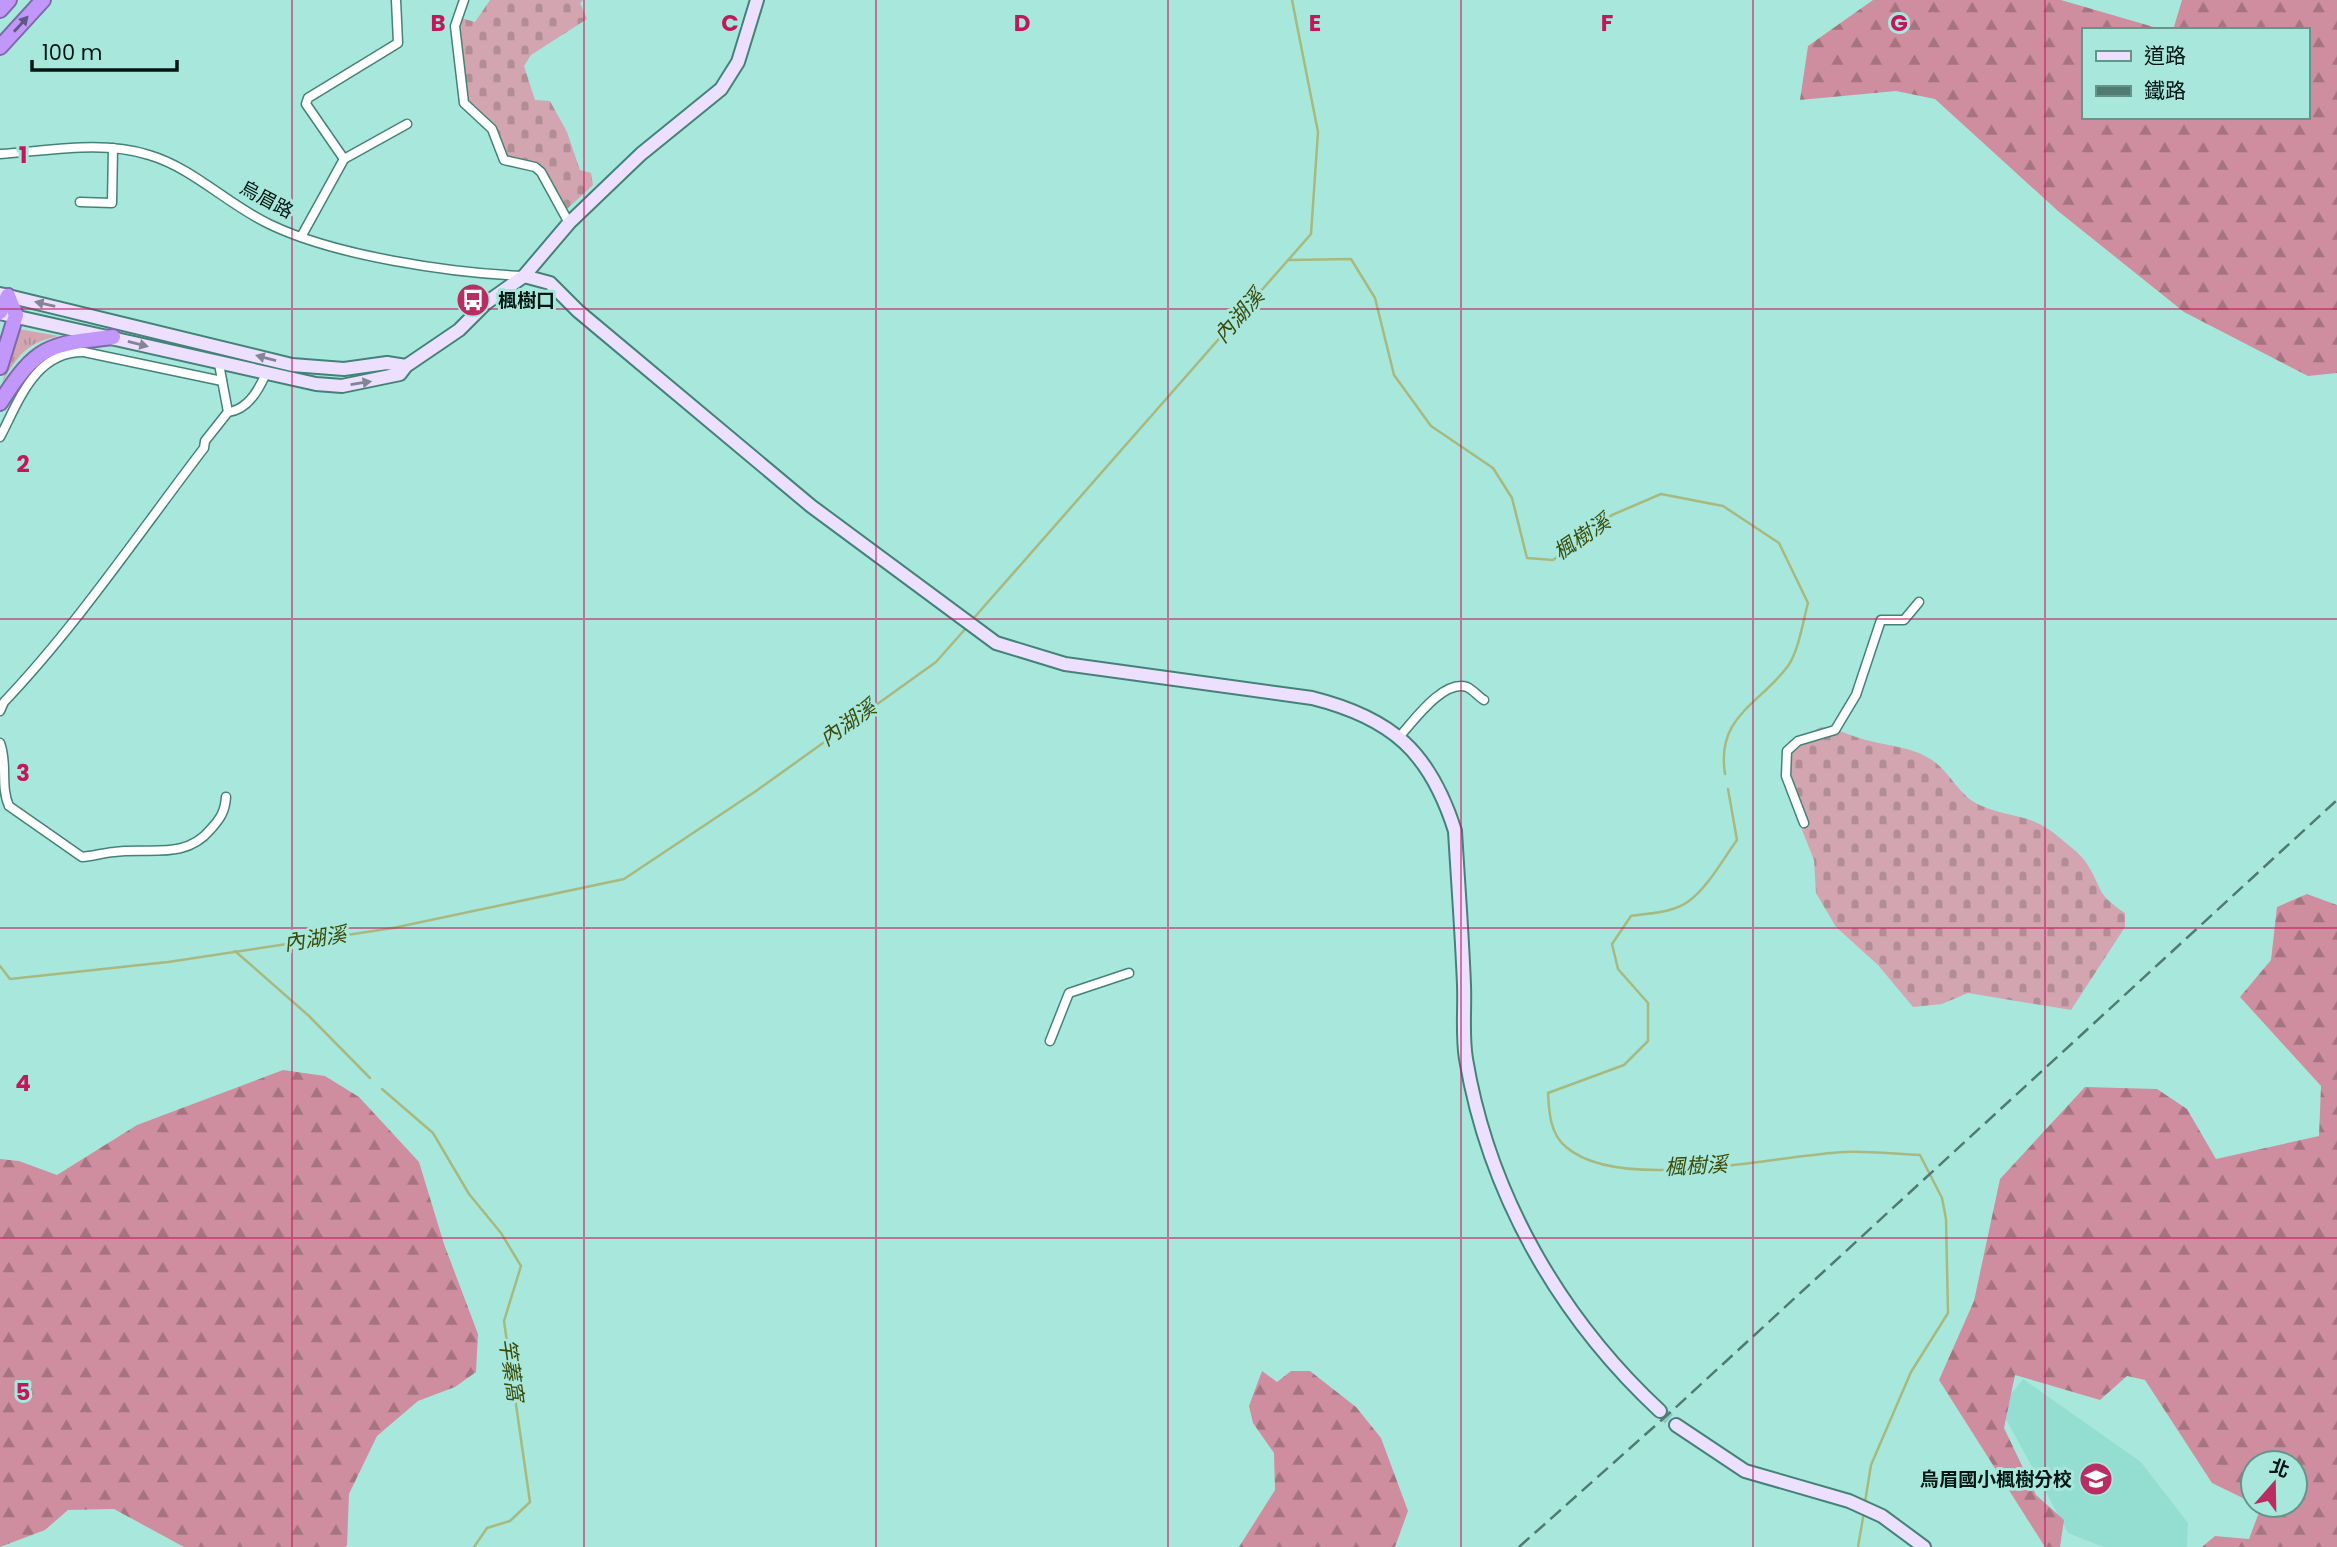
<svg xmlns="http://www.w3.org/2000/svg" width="2337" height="1547" viewBox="0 0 2337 1547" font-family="Poppins,'Noto Sans TC',sans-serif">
<defs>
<pattern id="grass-tufts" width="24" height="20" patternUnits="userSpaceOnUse" patternTransform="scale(1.75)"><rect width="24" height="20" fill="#d2a5b0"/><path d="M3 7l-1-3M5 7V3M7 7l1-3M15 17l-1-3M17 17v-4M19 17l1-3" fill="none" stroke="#b28d96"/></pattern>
<pattern id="forest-firs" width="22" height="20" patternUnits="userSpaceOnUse" patternTransform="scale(1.75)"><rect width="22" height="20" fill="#cf8e9f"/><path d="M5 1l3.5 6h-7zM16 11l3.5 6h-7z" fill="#a67380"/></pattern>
<pattern id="cemetery-stones" width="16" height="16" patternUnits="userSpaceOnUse" patternTransform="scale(1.75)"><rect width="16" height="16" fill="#d2a5b0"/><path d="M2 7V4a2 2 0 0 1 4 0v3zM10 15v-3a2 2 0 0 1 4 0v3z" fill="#b28d96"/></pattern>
</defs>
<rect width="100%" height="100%" fill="#a8e8dc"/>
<path fill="#94ded1" d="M2023,1379l118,83 47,61 -1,24h-84l-35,-14 -68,-125z"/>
<path fill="url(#grass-tufts)" d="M18,329l41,7c-33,7 -41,19 -57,47z"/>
<g fill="url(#forest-firs)">
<path d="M1873,0h188l103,30h-81v87h224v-87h-134l9,-30h155v373l-29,3 -124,-64 -126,-101 -123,-112 -39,-8 -96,9 8,-54z"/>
<path d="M2307,894l30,11v642h-135l13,-11 34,3 12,-32 -3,-2h37v-42h-42v40l-41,-20 -67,-103 -18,-4 -27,24 -85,-25 -11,53 32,67 28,25 -4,27h-15l-106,-167 35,-79 26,-122 85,-92 72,2 30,20 29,50 103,-23 2,-50 -81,-89 31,-37 6,-53z"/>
<path d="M283,1070l42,6 34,21 60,65 25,82 34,90 -2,38 -21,15 -37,14 -41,35 -28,58 -2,52 -2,1h-161l-70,-38 -46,1 -23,20 -45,17v-388l19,2 38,14 80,-50z"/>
<path d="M1262,1371l15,11 14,-11h19l46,36 25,31 27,73 -13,36h-156l36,-57 -1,-37 -21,-30 -4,-17z"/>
</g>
<g fill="url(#cemetery-stones)">
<path d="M490,0h93l-3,3 7,16 -56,36 -7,11 11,34 15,1 17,31 13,38 11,3 2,12 -26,24 -26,-43 -37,-8 -8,-25 -38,-41 -1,-75 18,5z"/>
<path d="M1821,727c17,1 29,9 45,13 22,6 47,7 66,20 20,14 27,37 50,46 31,13 49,7 78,32 9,8 21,16 27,26 17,27 8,29 38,49v14l-54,83 -103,-17 -26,11 -29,3 -35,-42 -42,-38 -20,-34 -2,-33 -22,-55 -11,-42 11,-21z"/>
</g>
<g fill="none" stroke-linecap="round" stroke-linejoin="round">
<g stroke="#a7b97f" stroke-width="2.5">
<path d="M1289,260l62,-1 24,39 19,77 37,51 62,42 19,30 15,60 26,2 59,-45 49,-21 62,12 56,37 29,60c-5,18 -9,47 -20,63 -29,39 -72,50 -63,108"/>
<path d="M973,619l338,-385 7,-102 -26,-132"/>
<path d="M1728,789l9,51c-14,19 -29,47 -48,61 -16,12 -40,12 -58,15l-19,28 6,25 30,34v38l-24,24 -76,28c1,19 2,41 18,54 54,47 210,8 279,5 25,-1 50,2 75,3l22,43 4,21 2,94 -37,59 -40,93 -6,37"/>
<path d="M235,951l74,65 61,62"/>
<path d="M0,966l10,13 158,-17 225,-34 231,-49 132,-88 180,-129 31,-35"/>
<path d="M382,1089l51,44 36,61 32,39 20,33 -17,55 26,181 -20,19 -23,7 -13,19"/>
<path d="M1858,1547l6,-35"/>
</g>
<path stroke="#8fc8be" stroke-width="12" stroke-dasharray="12 6" stroke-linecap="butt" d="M1660,1411l16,14"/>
<defs>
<g id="street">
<path d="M396,0l2,43 -90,55 -2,6 38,55 63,-35"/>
<path d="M464,0l-9,26 9,77 28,26 12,31 31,7 6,5 28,51"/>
<path d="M0,154c48,-3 102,-14 149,1 44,13 78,49 120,69 66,32 182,49 255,52"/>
<path d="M80,202l32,1 1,-55"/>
<path d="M301,237l43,-78"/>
<path d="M219,364l9,48"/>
<path d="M0,437c19,-36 35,-86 84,-85l138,29"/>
<path d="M0,711l4,-9c74,-78 135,-169 200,-254l1,-7 23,-29c20,-2 31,-22 38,-39"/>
<path d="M1399,737c14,-15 44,-58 68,-50 5,2 12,10 17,13"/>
<path d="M0,743c8,21 0,43 9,63l73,51c11,-1 21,-4 32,-5 34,-5 71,8 96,-22 10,-11 15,-18 16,-33"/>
<path d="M1804,823l-18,-47 1,-25 11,-10 37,-11 21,-35 25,-75h23l15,-18"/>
<path d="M1050,1041l19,-48 60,-20"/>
</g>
<g id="secondary">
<path d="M524,276l26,7 28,28 233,195 185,137 69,21 247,34c80,20 118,54 143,133 3,51 7,103 9,154 1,24 -2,50 2,74 23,136 94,259 194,352"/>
<path d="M0,294l292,71 52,4 43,-6 19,3"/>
<path d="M0,313l316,71 26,2 58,-12 6,-8 53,-36 27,-27 38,-27 45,-53 72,-69 80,-65 17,-27 19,-62"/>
<path d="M1676,1425l69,46 104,30 33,15 42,31"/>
</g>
<g id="highway">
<path d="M0,10l9,-10"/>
<path d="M0,47l43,-47"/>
<path d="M0,312l8,-16"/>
<path d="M0,367l16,-52 -8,-19"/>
<path d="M0,403c36,-57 48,-59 113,-66"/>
</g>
</defs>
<use href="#street" stroke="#448278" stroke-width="11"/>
<use href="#secondary" stroke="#448278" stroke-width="16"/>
<use href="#highway" stroke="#7d6aa9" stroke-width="18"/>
<use href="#street" stroke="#fff" stroke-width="8"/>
<use href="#secondary" stroke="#ece0fe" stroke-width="12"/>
<use href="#highway" stroke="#c198fa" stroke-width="14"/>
<path stroke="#507a72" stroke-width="2.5" stroke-dasharray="14 7" stroke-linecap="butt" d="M1519,1547l155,-138 663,-609"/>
</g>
<defs><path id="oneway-solid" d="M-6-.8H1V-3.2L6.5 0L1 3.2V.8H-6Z" transform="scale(1.75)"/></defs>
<use fill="#605786" href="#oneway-solid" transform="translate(21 24) rotate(-48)"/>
<g fill="#828594">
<use href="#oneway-solid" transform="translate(45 304) rotate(-167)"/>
<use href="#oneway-solid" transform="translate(138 344) rotate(14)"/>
<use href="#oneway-solid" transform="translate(266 358) rotate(-165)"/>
<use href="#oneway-solid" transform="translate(361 383) rotate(-9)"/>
</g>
<path fill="none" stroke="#c2185b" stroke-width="2" stroke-opacity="0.55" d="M292,0v1547M584,0v1547M876,0v1547M1168,0v1547M1461,0v1547M1753,0v1547M2045,0v1547M0,309h2337M0,619h2337M0,928h2337M0,1238h2337"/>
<defs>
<symbol id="bus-disc" viewBox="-11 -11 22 22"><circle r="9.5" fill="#b92d63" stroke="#a8e8dc"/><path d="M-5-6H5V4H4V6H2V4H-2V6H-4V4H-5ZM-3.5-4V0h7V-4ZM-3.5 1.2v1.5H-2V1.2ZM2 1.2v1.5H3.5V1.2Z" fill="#fff"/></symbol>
<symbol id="school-disc" viewBox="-11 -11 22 22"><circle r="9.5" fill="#b92d63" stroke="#a8e8dc"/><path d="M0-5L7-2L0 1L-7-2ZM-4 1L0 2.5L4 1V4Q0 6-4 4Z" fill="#fff"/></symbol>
</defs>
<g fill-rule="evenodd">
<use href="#bus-disc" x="454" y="281" width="38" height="38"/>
<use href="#school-disc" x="2077" y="1460" width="38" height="38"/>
</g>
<g text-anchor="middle" stroke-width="6" stroke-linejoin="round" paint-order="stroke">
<g font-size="19" fill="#001612" stroke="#a8e8dc">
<text transform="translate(267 199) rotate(28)" y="7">烏眉路</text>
</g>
<g font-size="19" font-weight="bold" fill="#001612" stroke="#a8e8dc" text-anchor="start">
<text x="498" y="307">楓樹口</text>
<text x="2072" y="1486" text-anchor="end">烏眉國小楓樹分校</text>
</g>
<g font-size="21" font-style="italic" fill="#3c4b09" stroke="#a8e8dc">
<text transform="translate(1239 316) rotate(-49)" y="7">內湖溪</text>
<text transform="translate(1582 537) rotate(-34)" y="7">楓樹溪</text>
<text transform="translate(848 723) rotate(-35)" y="7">內湖溪</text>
<text transform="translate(315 939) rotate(-9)" y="7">內湖溪</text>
<text transform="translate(1696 1166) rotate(-3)" y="7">楓樹溪</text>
<text transform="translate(511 1370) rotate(82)" y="7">竿蓁窩</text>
</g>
</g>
<g font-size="23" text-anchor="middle" font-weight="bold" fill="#c2185b" stroke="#a8e8dc" stroke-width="6" stroke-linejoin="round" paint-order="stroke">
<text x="438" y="31">B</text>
<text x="730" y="31">C</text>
<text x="1022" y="31">D</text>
<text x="1315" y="31">E</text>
<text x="1607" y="31">F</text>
<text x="1899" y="31">G</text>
<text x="23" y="163">1</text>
<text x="23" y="472">2</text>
<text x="23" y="781">3</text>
<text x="23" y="1091">4</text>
<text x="23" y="1400">5</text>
</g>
<rect x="2082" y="28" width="228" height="91" fill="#a8e8dc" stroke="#65948b" stroke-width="2"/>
<rect x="2096" y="51" width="35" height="10" fill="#ece0fe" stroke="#65948b" stroke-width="2"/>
<text x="2144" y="63" font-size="21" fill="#001612">道路</text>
<rect x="2096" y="86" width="35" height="10" fill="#507a72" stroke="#65948b" stroke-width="2"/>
<text x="2144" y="98" font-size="21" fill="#001612">鐵路</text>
<g transform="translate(2274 1484) rotate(20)"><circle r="33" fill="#a8e8dc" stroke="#65948b" stroke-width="2"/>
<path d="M0-5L12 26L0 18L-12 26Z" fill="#b92d63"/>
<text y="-10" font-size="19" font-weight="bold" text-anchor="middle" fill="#001612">北</text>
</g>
<path d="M32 60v10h145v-10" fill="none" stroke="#001612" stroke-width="3.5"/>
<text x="42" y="60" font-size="21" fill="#001612" stroke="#a8e8dc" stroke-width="5" paint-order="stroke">100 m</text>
</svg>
